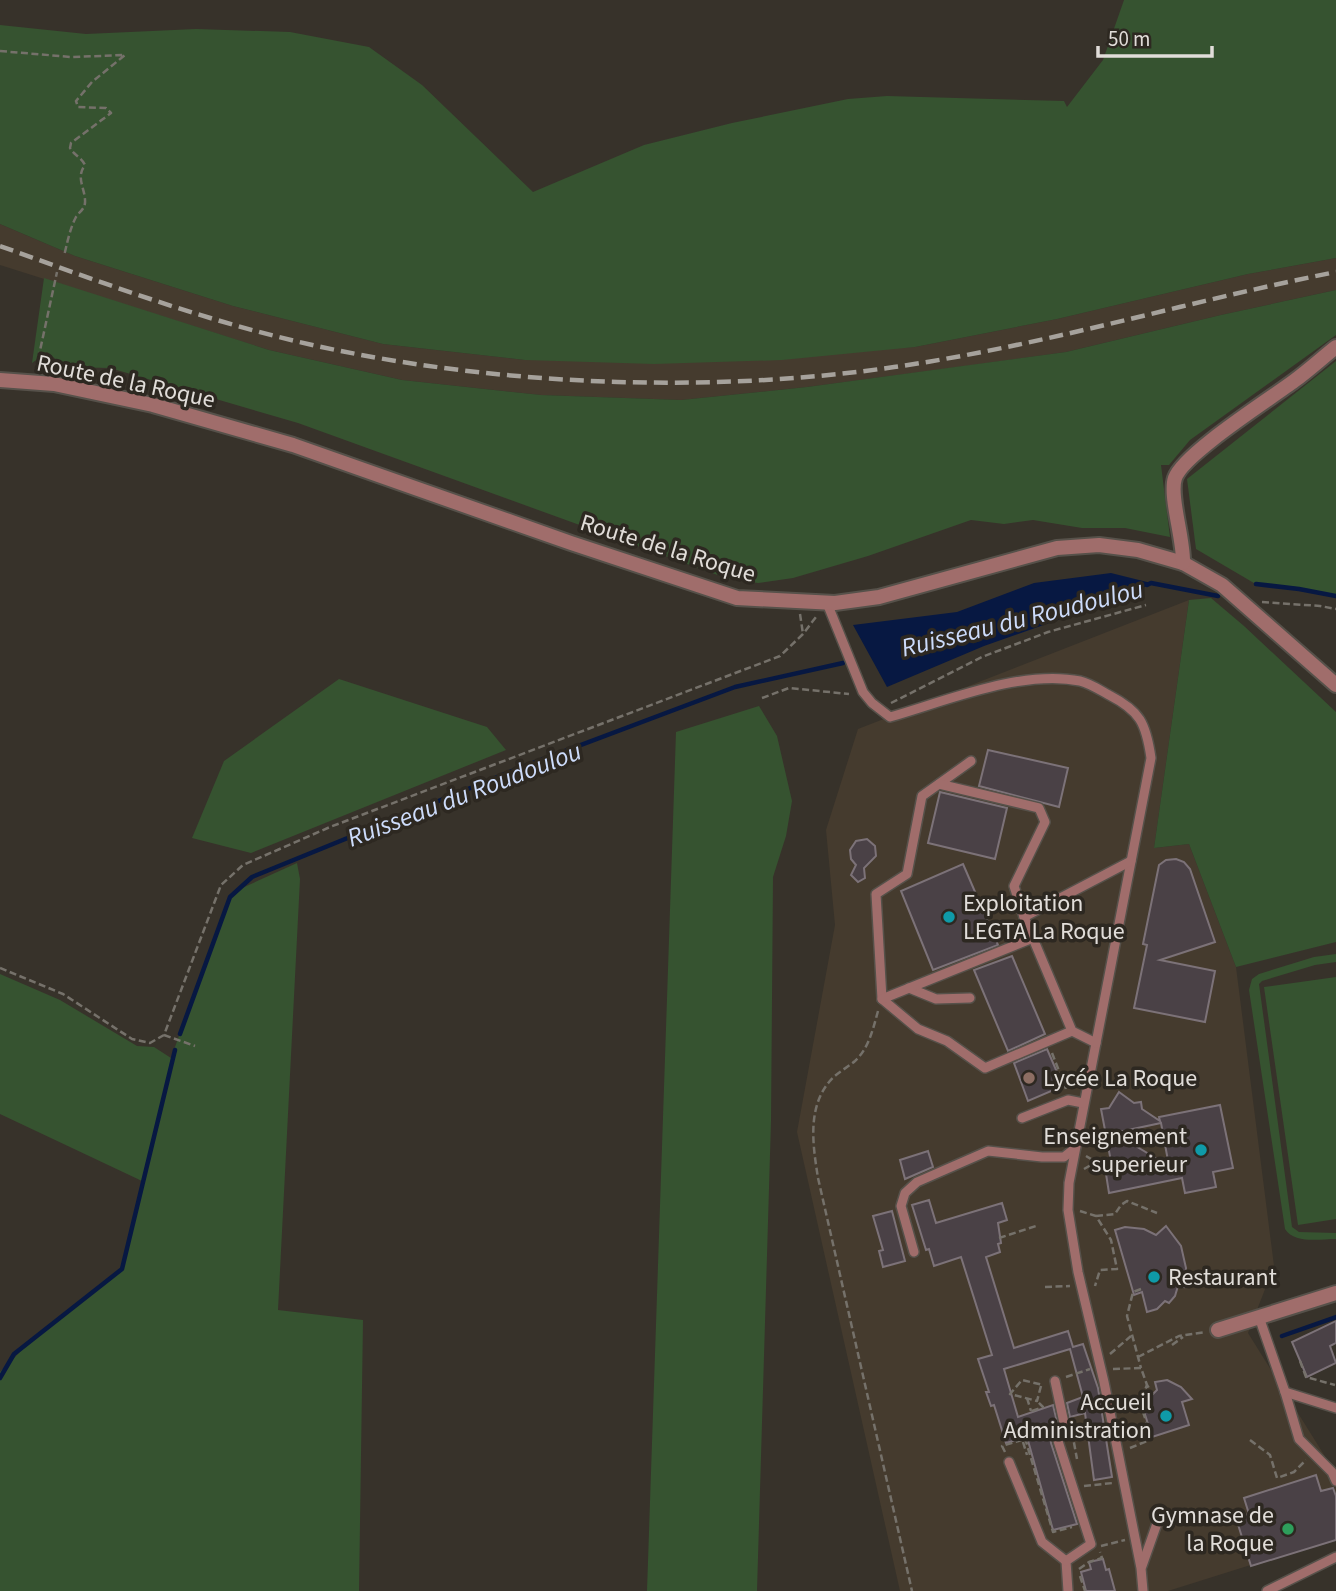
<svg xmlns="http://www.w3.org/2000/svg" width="1336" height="1591" viewBox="0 0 1336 1591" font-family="'Source Sans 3',sans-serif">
<rect width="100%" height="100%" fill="#37322a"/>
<g fill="#453b2e">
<path d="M0,224l75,32 158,50 150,38 142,16 390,-13 142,-28 191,-45 88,-16v32l-115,25 -155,37 -100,14 -159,21 -126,13 -140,-5 -139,-15 -133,-30 -269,-85z"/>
<path d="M1189,600l-35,248 35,-4 47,123 38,299 -26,67 88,141v64l-168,53h-268l-103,-459 38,-207 -9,-95 32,-101z"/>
</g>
<g fill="#365330">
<path d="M1124,0h212v258l-88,16 -191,45 -142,28 -133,13 -128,4 -129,-4 -142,-16 -150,-38 -158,-50 -75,-32v-199l86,9 110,-5 94,3 79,15 53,38 111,107 111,-47 88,-22 116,-24 39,-3 177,5 3,6 36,-47z"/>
<path d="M44,278l225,72 133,30 139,15 140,5 126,-13 259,-35 155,-37 115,-25v45l-146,105 -21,25h-8l9,72 -45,-9h-43l-49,-8 -29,4 -33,-4 -103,36 -75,22 -35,5 -32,-5 -428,-155 -188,-55 -45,-1 -18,-15 -15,11z"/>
<path d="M1336,361v234l-77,-9 -63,-37 -9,-70z"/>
<path d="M1211,598l33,28 92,86v230l-100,25 -47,-123 -35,4 35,-248z"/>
<path d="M339,679l148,48 19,23 -255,103 -59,-15 32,-77z"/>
<path d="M759,706l18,30 15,65 -6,35 -13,41 -2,244 -14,470h-110l29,-859z"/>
<path d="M297,863l3,16 -22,431 85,10 -4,271h-359v-219l23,-23 99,-82 20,-86 -142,-67v-140l60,26 77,46 17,1 17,11 60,-165z"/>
<path d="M1336,954v8l-21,3 -53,16 -3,3 33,243 7,5 37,1v6c-16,0 -42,5 -51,-10l-36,-239 3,-11 7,-5 55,-17z"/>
<path d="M1336,977v242l-38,6 -34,-238z"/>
</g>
<path fill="#071842" d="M1111,573l40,10 -14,9 -153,54 -97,41 -34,-62 104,-13 77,-29z"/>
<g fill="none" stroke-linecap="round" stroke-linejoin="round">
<g stroke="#071842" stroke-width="4.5">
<path d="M1256,584l43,5 37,7"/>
<path d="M1147,585l4,-2 67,13"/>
<path d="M180,1034l50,-137 22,-20 265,-108 218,-82 108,-24"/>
<path d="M1282,1336l54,-19"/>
<path d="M0,1378l14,-24 108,-85 53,-219"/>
</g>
</g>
<g fill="#4a4146" stroke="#7c7278" stroke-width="2" fill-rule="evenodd">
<path d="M988,750l80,18 -9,39 -80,-21z"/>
<path d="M940,792l67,16 -12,51 -67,-16z"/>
<path d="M867,839l8,7 1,10 -12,12 1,10 -7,4 -7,-7 5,-10 -5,-6 -1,-9 6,-9z"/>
<path d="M1176,859l8,3 6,7 25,73 -55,18 55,11 -10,51 -71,-14 13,-63 -4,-1 16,-79 7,-5z"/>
<path d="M963,864l35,81 -65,25 -32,-79z"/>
<path d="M1012,956l33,78 -37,17 -34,-81z"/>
<path d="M1047,1049l16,37 -35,15 -14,-38z"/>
<path d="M1119,1092l15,11 7,-1 1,7 18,12 -1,-4 61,-12 13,63 -20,4 3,15 -31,6 -3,-15 -73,15 -3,-19 7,-2 -12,-63 8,-1zM1161,1123l8,43 -55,-33z"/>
<path d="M928,1151l5,16 -28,12 -5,-19z"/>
<path d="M929,1200l7,23 66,-20 5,17 -9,3 3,20 -3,1 2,8 -14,5 28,91 54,-17 5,16 10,-3 15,44 14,89 -18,3 -9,-67 -15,4 -3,-14 16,-6 -13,-48 -66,20 14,48 35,-12 4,17 -8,2 2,19 26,81 -24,6 -26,-93 -21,6 -12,-38 -3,1 -5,-14h3l-11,-33 14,-4 -31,-98 -27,9 -5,-17 -3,1 -14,-45z"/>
<path d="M892,1211l13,50 -22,6 -4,-16 4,-1 -10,-34z"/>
<path d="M1166,1226l15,20 5,22 -2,19 -6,-1 -3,10 -6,7 -4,-2 -8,8 -10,3 -5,-20 -8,3 -19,-65 10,-3 19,2 12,6z"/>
<path d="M1336,1321v22l-6,3 6,17 -29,14 -15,-35z"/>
<path d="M1167,1380l14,7 11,12 -10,3 7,23 -37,12 -9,-29 3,-2 2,-7 9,-9 -2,-8z"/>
<path d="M1316,1475l5,16 12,-3 3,8v44l-85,26 -15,-48 13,-4 -5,-16z"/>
<path d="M1103,1559l3,11 3,-1 6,22h-29l-5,-19 10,-3 -2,-7z"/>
</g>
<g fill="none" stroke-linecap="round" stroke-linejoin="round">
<defs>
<g id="lane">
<path d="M827,603l36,89 9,11 18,14c56,-16 132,-48 190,-36 9,2 20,9 29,14 31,16 37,28 42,63l-82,425 -1,27 10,62 26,110 37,186 2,23"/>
<path d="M971,761l-49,35 -15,78 -31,20 6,105 36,30 29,12 38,27 87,-37"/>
<path d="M939,784l100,24 6,14 -31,64 10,31"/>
<path d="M909,988l27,11 34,-1"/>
<path d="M882,999l151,-61"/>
<path d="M1096,1043l-24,-12 -48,-114 107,-56"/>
<path d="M1022,1118l46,-18 15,3"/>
<path d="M914,1252l-13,-46 4,-13 12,-11 71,-31 54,6h22l10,-8"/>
<path d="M1259,1317l26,75 51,16"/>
<path d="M1055,1381l9,42 -6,18 33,103 -25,17 2,30"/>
<path d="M1285,1392l14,47 33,33 4,9"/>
<path d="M1009,1462l33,80 24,19"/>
<path d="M1142,1566l18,-51"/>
<path d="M1267,1591l69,-34"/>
</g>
<g id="street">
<path d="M0,380l54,4 99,21 140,40 278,98 166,55 98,5 44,-6 178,-49 42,-3 39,5 45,13 39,22 114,100"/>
<path d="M1183,563c1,-23 -14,-67 -8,-85 8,-24 95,-79 119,-97 15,-11 28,-23 42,-34"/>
<path d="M1218,1330l118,-37"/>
</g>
</defs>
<use href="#lane" stroke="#56514a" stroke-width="12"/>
<use href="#street" stroke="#56514a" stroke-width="18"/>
<g stroke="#75716a" stroke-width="2.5" stroke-dasharray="7 3.5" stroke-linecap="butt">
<path d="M0,51l71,6 54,-2 -33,27 -16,19 2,6 28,1 5,5 -40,30 -1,5c4,7 11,9 15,17 -10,13 1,24 0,38 -1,7 -6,9 -9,14 -6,11 -9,27 -12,39"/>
<path d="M36,369l21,-97"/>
<path d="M1262,602l58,4 16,3"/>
<path d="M800,614l3,20"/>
<path d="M762,698l27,-10 60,6"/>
<path d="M891,703l91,-46 66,-25 98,-27"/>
<path d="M0,968l63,26 69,45 18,4 14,-8 57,-150 22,-20 87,-38 450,-171 23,-22 13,-17"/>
<path d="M878,1011c-5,18 -9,37 -23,50 -8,7 -19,12 -26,21 -22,27 -16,64 -11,96l94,413"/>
<path d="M164,1035l31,11"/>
<path d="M1052,1053l14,36"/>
<path d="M1086,1156l10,6 17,6"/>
<path d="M1084,1169l12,-7"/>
<path d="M1080,1211l16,5 15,24 6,29 -17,1 -5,16"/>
<path d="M1096,1216l19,-2 6,-9 6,-4 30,12"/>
<path d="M999,1238l37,-12"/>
<path d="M1045,1287l25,-1"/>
<path d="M1141,1289l-8,3 -6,24 14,52"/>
<path d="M1172,1345l11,-8"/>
<path d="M1110,1354l21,-18"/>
<path d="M1138,1357l41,-21 27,-4"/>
<path d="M1300,1361l6,16 29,8"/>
<path d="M1113,1369l28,-1 6,17"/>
<path d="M1066,1377l24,-8"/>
<path d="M1041,1386l-4,15 -27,-7 12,-14 21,5"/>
<path d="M1027,1398l4,13"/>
<path d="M1032,1411l11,-4 -6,-6"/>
<path d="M1072,1432l5,27"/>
<path d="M1025,1438l28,94 19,-5"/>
<path d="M1250,1440l20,15 7,23 17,-6 12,-12"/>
<path d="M1023,1442l4,13"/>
<path d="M1130,1448l17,-7 2,-11 -9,-27 7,-18 6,10"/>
<path d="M1005,1452l-3,-6 20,-6"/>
<path d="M1084,1486l29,-3"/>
<path d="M1101,1546l24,-6"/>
<path d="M1079,1569l10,-7 13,-4 -2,-6"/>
<path d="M1080,1576l5,15"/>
</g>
<use href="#lane" stroke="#a06d6b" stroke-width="9"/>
<use href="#street" stroke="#a06d6b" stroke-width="14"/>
<path stroke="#a6a29c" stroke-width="4.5" stroke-dasharray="14 7" stroke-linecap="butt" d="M0,246c111,40 224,82 341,105 174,35 377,42 553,16 149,-21 294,-66 442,-95"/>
</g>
<g fill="#0f9aa8" stroke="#2d2821" stroke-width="2.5">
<circle cx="949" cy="917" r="7"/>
<circle cx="1201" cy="1150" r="7"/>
<circle cx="1154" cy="1277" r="7"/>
<circle cx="1166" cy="1416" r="7"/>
</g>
<circle fill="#8d6e63" stroke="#2d2821" stroke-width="2.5" cx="1029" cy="1078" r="7"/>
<circle fill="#2e9e5b" stroke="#2d2821" stroke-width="2.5" cx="1288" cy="1529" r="7"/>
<g text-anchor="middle" stroke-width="7" stroke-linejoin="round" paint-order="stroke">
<g font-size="24" fill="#e1ddd9" stroke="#2d2821">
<text transform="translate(126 381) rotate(12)" y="8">Route de la Roque</text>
<text transform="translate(668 548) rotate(17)" y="8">Route de la Roque</text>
</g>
<g font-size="24" fill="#e1ddd9" stroke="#2d2821" text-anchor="start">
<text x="963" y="911">Exploitation<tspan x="963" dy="28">LEGTA La Roque</tspan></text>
<text x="1043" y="1086">Lycée La Roque</text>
<text x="1187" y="1144" text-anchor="end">Enseignement<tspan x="1187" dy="28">superieur</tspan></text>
<text x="1168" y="1285">Restaurant</text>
<text x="1152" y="1410" text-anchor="end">Accueil<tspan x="1152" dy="28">Administration</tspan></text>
<text x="1274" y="1523" text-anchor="end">Gymnase de<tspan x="1274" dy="28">la Roque</tspan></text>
</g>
<g font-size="26" font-style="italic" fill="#cddcfb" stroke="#2d2821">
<text transform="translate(1022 618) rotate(-14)" y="9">Ruisseau du Roudoulou</text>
<text transform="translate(464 794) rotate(-21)" y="9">Ruisseau du Roudoulou</text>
</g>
</g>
<path d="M1098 46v10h114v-10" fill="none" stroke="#e1ddd9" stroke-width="3.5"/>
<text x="1108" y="46" font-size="21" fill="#e1ddd9" stroke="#2d2821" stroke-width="5" paint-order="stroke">50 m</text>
</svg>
